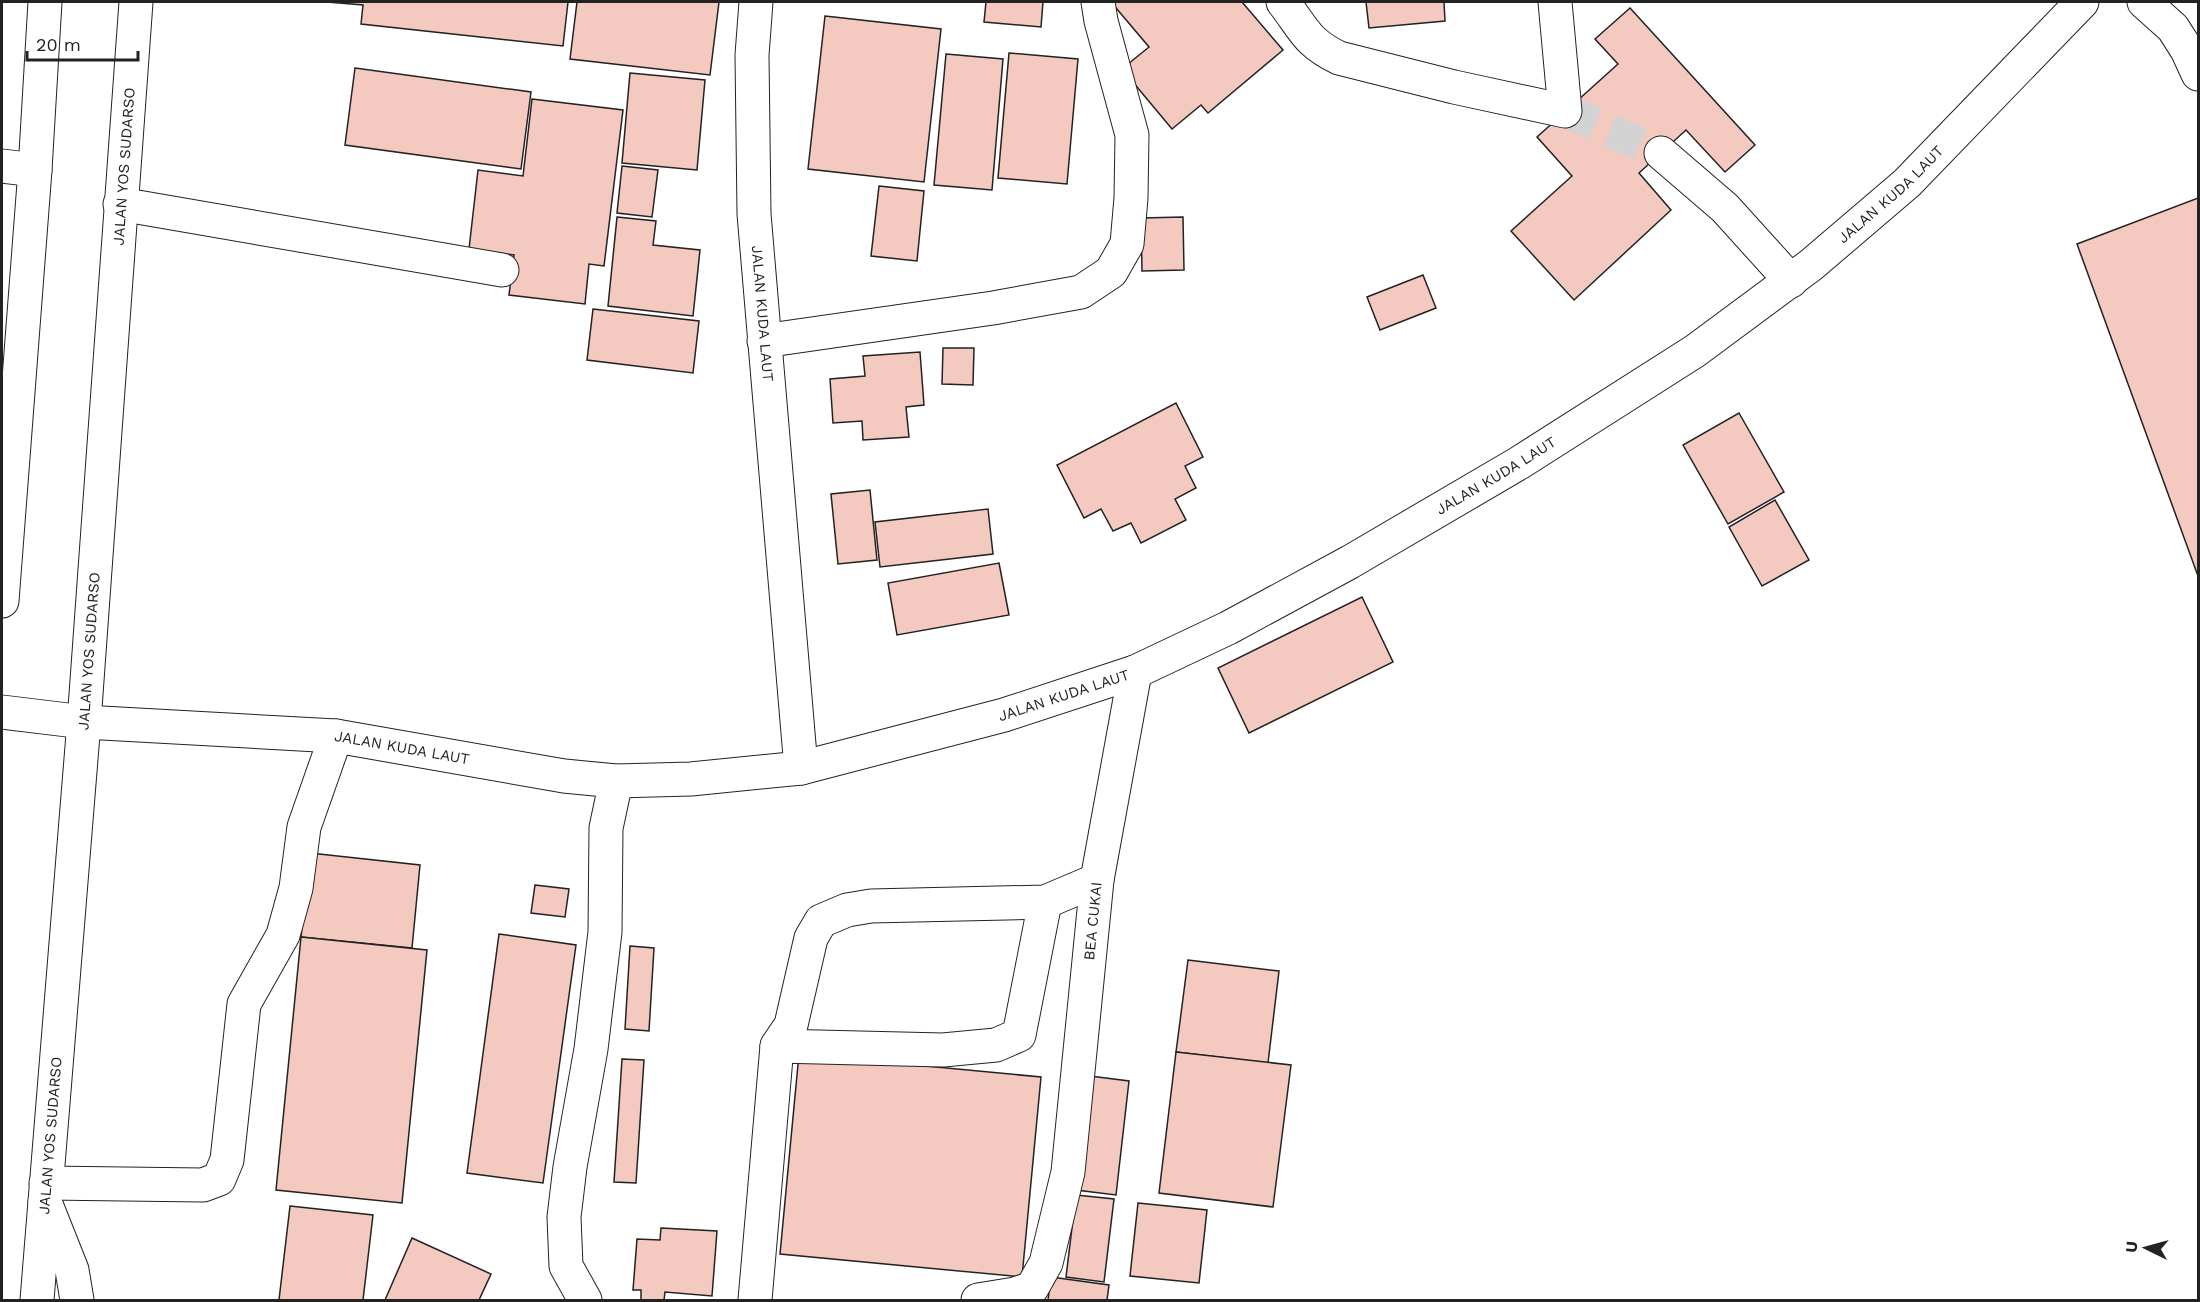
<svg xmlns="http://www.w3.org/2000/svg" width="2200" height="1302" viewBox="0 0 2200 1302" font-family="'Work Sans',sans-serif">
<rect width="100%" height="100%" fill="#fff"/>
<g fill="#f3c9c0" stroke="#222" stroke-width="1.5">
<path d="M327,2h241l-5,44 -202,-22 2,-19z"/>
<path d="M577,2h142l-9,73 -140,-16z"/>
<path d="M986,2h57l-2,25 -57,-5z"/>
<path d="M1111,2h131l41,48 -75,63 -7,-8 -29,24 -50,-60 27,-22z"/>
<path d="M1366,2h78l1,19 -76,7z"/>
<path d="M1630,8l125,137 -30,27 -39,-42 -47,43 32,37 -97,90 -63,-69 61,-55 -35,-39 81,-73 -23,-25z"/>
<path d="M825,16l116,13 -17,153 -116,-13z"/>
<path d="M1009,53l69,6 -11,125 -69,-6z"/>
<path d="M946,54l57,5 -11,131 -58,-5z"/>
<path d="M355,68l176,24 -10,77 -176,-24z"/>
<path d="M630,73l75,7 -8,90 -75,-7z"/>
<path d="M532,99l91,11 -19,156 -15,-2 -4,40 -76,-9 5,-40 -45,-6 9,-79 45,6z"/>
<path d="M622,166l36,4 -6,47 -35,-4z"/>
<path d="M879,186l45,5 -7,70 -46,-5z"/>
<path d="M2198,198v378l-121,-332z"/>
<path d="M617,217l39,4 -3,24 47,5 -7,66 -85,-10z"/>
<path d="M1183,217l1,53 -42,1 -1,-53z"/>
<path d="M1423,275l13,33 -56,22 -13,-33z"/>
<path d="M593,309l106,12 -6,52 -106,-13z"/>
<path d="M943,348h31l-1,37 -31,-1z"/>
<path d="M920,352l4,53 -18,2 3,30 -46,3 -1,-19 -29,2 -3,-44 35,-3 -2,-20z"/>
<path d="M1176,403l27,54 -18,9 11,22 -21,11 11,21 -45,23 -10,-20 -18,8 -12,-22 -17,9 -27,-53z"/>
<path d="M1739,413l45,79 -56,32 -45,-79z"/>
<path d="M870,490l7,70 -39,4 -7,-70z"/>
<path d="M1775,500l34,60 -47,26 -33,-59z"/>
<path d="M988,509l5,45 -113,13 -5,-45z"/>
<path d="M999,563l10,52 -112,20 -9,-52z"/>
<path d="M1362,597l31,65 -144,71 -31,-65z"/>
<path d="M310,853l110,12 -8,83 -111,-11z"/>
<path d="M535,885l34,4 -4,28 -34,-4z"/>
<path d="M499,934l77,11 -33,238 -76,-10z"/>
<path d="M301,937l126,13 -25,253 -126,-13z"/>
<path d="M630,946l24,2 -5,83 -24,-2z"/>
<path d="M1188,960l91,11 -11,92 -92,-11z"/>
<path d="M1176,1052l115,13 -18,142 -114,-14z"/>
<path d="M799,1054l242,23 -19,200 -242,-23z"/>
<path d="M622,1059l22,1 -8,123 -22,-1z"/>
<path d="M1090,1076l39,5 -13,114 -40,-5z"/>
<path d="M1076,1195l38,4 -10,83 -38,-5z"/>
<path d="M1138,1203l69,7 -8,73 -69,-7z"/>
<path d="M290,1206l83,9 -10,85h-84z"/>
<path d="M661,1228l56,3 -5,65 -47,-4 -1,8h-23v-10h-8l4,-51 23,1z"/>
<path d="M412,1238l79,36 -12,26h-94z"/>
<path d="M1051,1277l58,8 -2,15h-59z"/>
</g>
<g fill="none" stroke-linecap="round" stroke-linejoin="round">
<path stroke="#d3d3d3" stroke-width="33" stroke-dasharray="33 16" stroke-linecap="butt" d="M1565,111l96,42"/>
<defs>
<g id="minor">
<path id="s1" d="M756,2l-4,53 2,159 47,554"/>
<path d="M1283,2c21,27 23,40 56,56l115,29 111,24 -10,-109"/>
<path d="M2144,2l29,26 14,22 11,24"/>
<path d="M1661,153l64,55 66,73"/>
<path d="M2,166l33,4"/>
<path d="M120,204l382,66"/>
<path d="M764,341l229,-33 88,-16 30,-20 16,-28 4,-46 1,-63 -31,-114 -3,-19"/>
<path id="s2" d="M2,712l82,10 252,14 228,40 52,5 75,-2 110,-11 203,-53 131,-43 93,-44 122,-66 169,-99 176,-112 116,-86 96,-82 175,-181"/>
<path d="M777,1046l166,4 53,-5 23,-10 26,-133"/>
<path d="M46,1183l157,2 16,-6 8,-19 17,-156 39,-69 13,-47 8,-61 32,-91"/>
<path d="M585,1300l-19,-34 -2,-49 6,-50 21,-118 14,-117 1,-104 10,-47"/>
<path d="M755,1300l22,-254 14,-21 20,-87 10,-17 26,-11 24,-4 174,-4 52,-22"/>
<path id="s3" d="M978,1300l37,-6 17,-6 14,-25 22,-91 29,-292 38,-208"/>
</g>
<g id="major">
<path d="M2,601l33,-431 10,-168"/>
<path id="s4" d="M37,1300l47,-578 52,-720"/>
</g>
<path id="highway" d="M45,1202l27,68 5,30"/>
</defs>
<use href="#minor" stroke="#222" stroke-width="35"/>
<use href="#major" stroke="#222" stroke-width="35"/>
<use href="#highway" stroke="#222" stroke-width="35"/>
<use href="#minor" stroke="#fff" stroke-width="33"/>
<use href="#major" stroke="#fff" stroke-width="33"/>
<use href="#highway" stroke="#fff" stroke-width="33"/>
</g>
<g text-anchor="middle" stroke-width="4.5" stroke-linejoin="round" paint-order="stroke">
<g font-size="15" fill="#222" stroke="#fff">
<text dy="5" stroke="none"><textPath href="#s4" startOffset="1137">JALAN YOS SUDARSO</textPath></text>
<text dy="5" stroke="none"><textPath href="#s2" startOffset="2049">JALAN KUDA LAUT</textPath></text>
<text dy="5" stroke="none"><textPath href="#s1" startOffset="312">JALAN KUDA LAUT</textPath></text>
<text dy="5" stroke="none"><textPath href="#s2" startOffset="1563">JALAN KUDA LAUT</textPath></text>
<text dy="5" stroke="none"><textPath href="#s4" startOffset="651">JALAN YOS SUDARSO</textPath></text>
<text dy="5" stroke="none"><textPath href="#s2" startOffset="1077">JALAN KUDA LAUT</textPath></text>
<text dy="5" stroke="none"><textPath href="#s2" startOffset="402">JALAN KUDA LAUT</textPath></text>
<text dy="5" stroke="none"><textPath href="#s3" startOffset="430">BEA CUKAI</textPath></text>
<text dy="5" stroke="none"><textPath href="#s4" startOffset="165">JALAN YOS SUDARSO</textPath></text>
</g>
</g>
<rect width="2200" height="1302" fill="none" stroke="#222222" stroke-width="6"/>
<g transform="translate(2146 1248) rotate(275)" stroke="#ffffff" stroke-width="4.5" paint-order="stroke">
<path d="M0-4.5L10 22L0 15L-10 22Z" fill="#222222"/>
<text y="-9" font-size="16" font-weight="bold" text-anchor="middle" fill="#222222">U</text>
</g>
<path d="M27 51v9h111v-9" fill="none" stroke="#222222" stroke-width="3"/>
<text x="36" y="51" font-size="18" fill="#222222" stroke="#ffffff" stroke-width="4.5" paint-order="stroke">20 m</text>
</svg>
